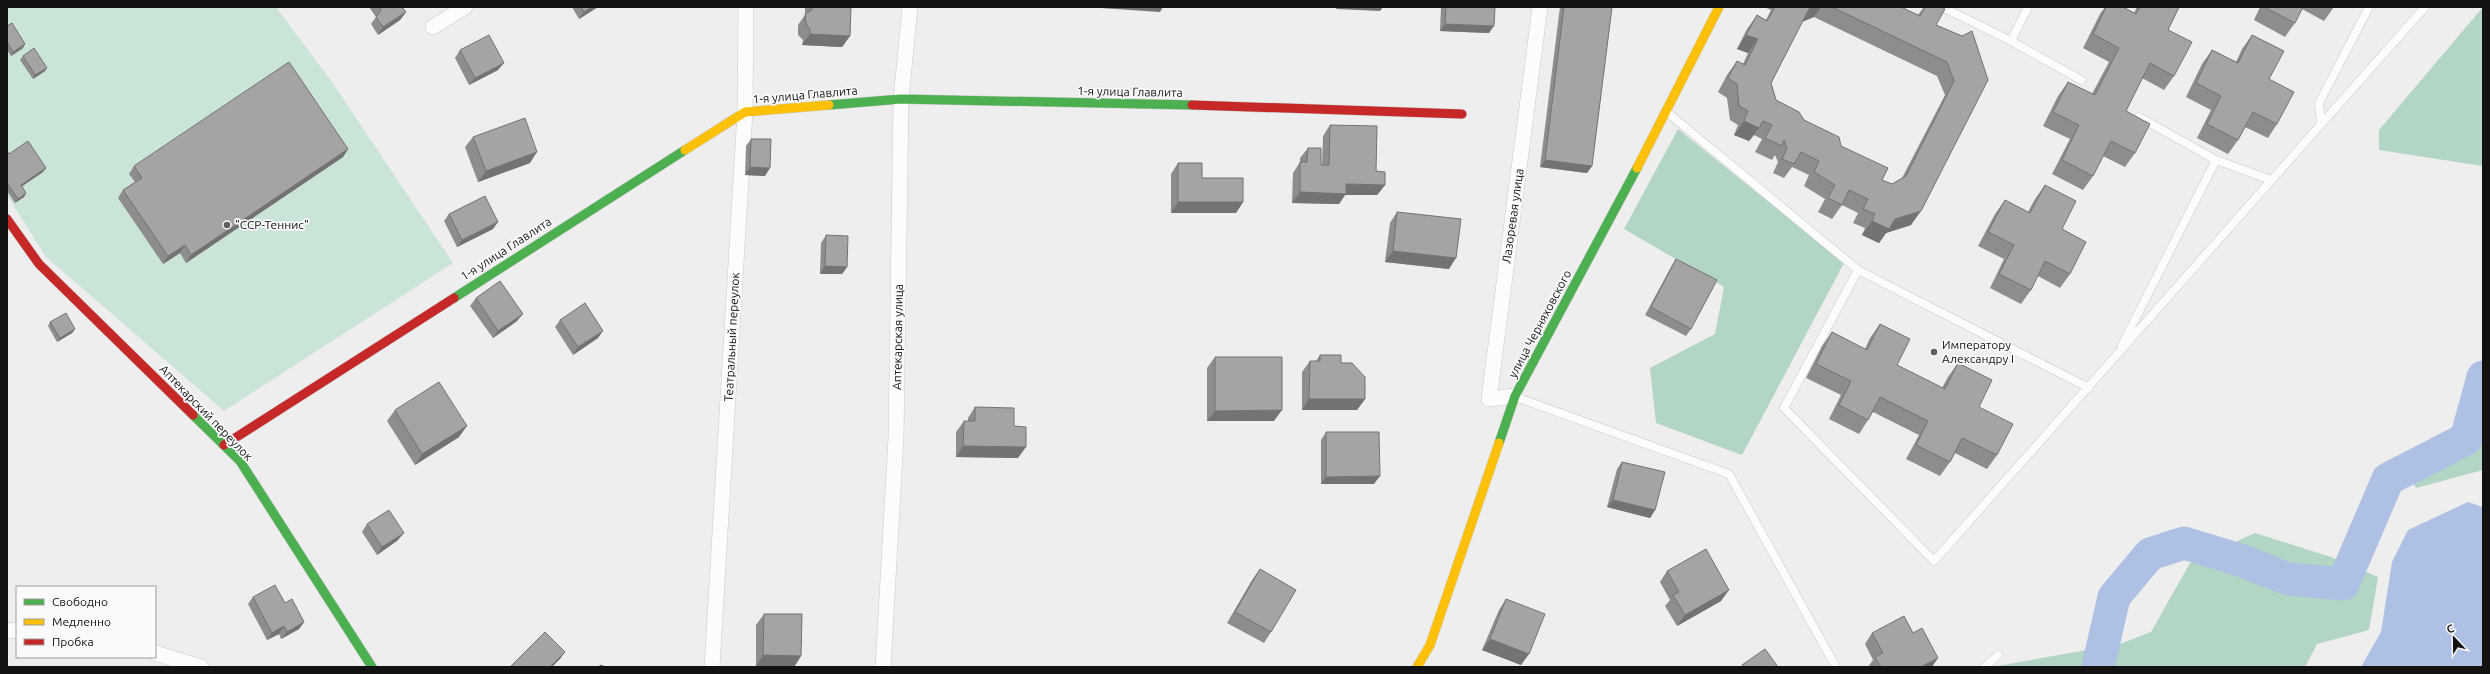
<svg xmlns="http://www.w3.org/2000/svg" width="2490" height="674" viewBox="0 0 2490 674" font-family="Ubuntu,sans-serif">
<rect width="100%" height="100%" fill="#eee"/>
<path fill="#cbe4d8" d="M7,7h269l56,75 121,181 -229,148 -179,-155 -38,-61z"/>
<g fill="#b2d5c4">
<path d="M2483,7v159l-104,-16v-20z"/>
<path d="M1678,129l166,134 -102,192 -86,-32 -6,-55 65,-34 9,-47 -100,-58z"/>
<path d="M2483,411v59l-67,18 -18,-31z"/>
<path d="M2255,533l76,24 47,20 -9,53 -52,14 -12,23h-313l128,-23 31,-12 39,-69z"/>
</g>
<path fill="#aec0e4" d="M2468,502l15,5v160h-122l20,-35 11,-70 16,-32z"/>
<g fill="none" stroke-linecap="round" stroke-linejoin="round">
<path stroke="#aec0e4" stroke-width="33" d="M2098,667l16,-70 36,-43 34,-11 56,17 48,19 55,5 45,-105 78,-40 17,-62"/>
<defs>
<g id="lane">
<path d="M1942,7l69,34 70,39"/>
<path d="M2011,41l17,-34"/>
<path d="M1668,113l190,157 231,118"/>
<path d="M2139,117l77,43 55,20"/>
<path d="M2321,124l-2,-21 50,-96"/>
<path d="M1858,270l-74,138 150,153 491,-554"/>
<path d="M2122,345l94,-185"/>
<path d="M1516,397l213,77 107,193"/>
<path d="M1985,667l13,-12"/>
</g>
<g id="street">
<path d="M433,27l32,-20"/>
<path d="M1515,396l-26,3 51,-392"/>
<path d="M7,631l10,-1"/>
<path d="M155,653l46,14"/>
<path d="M712,667l33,-555 1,-105"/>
<path d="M883,667l13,-229 5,-339 9,-92"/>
</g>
<g id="fast">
<path d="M829,105l72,-6 291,6"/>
<path d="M454,298l231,-148"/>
<path d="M193,415l47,46 132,206"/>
<path d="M1499,443l16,-47 122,-228"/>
</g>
<g id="slow">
<path d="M685,150l60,-38 84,-7"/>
<path d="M1637,168l82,-161"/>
<path d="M1417,667l13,-22 69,-202"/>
</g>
<g id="jam">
<path d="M1192,105l270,9"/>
<path d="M7,219l32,45 154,151"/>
<path d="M224,445l230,-147"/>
</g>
</defs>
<use href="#lane" stroke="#cacaca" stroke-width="9"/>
<use href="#street" stroke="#cacaca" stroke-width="16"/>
<use href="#fast" stroke="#cacaca" stroke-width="10"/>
<use href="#slow" stroke="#cacaca" stroke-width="10"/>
<use href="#jam" stroke="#cacaca" stroke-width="10"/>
<use href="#lane" stroke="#fcfcfc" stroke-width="8"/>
<use href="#street" stroke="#fcfcfc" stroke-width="15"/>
<use href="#fast" stroke="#4caf50" stroke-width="9"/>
<use href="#slow" stroke="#ffc107" stroke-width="9"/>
<use href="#jam" stroke="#c62828" stroke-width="9"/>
</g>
<g fill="#8d8d8c" fill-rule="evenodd">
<path d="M369,7h33l4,5 -6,8 -22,15 -7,-11 5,-7z"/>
<path d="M572,7h26l-19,12z"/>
<path d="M805,7h46l-1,29 -8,11 -40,-2 1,-5 -5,-5v-10l7,-10z"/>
<path d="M1441,7h54l-6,26 -49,-2z"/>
<path d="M1560,7h52l-20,159 -5,7 -47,-6z"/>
<path d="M1764,7h137l17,8 6,-8h17l-5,18 26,11 10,-5 -61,194 -25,8 -7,10 -17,-8 3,-7 -12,-5 5,-10 -16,-8 -10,14 -14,-7 7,-13 -21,-13 5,-11 -17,-8 -8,11 -11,-5 5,-11 -3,-7 -3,5 -17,-8 7,-13 -8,-4 -5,6 -15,-6 4,-10 -8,-5 -3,-22 -9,-6 9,-17 10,-14 6,3 5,-11 -11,-4 10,-20 10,-14 9,5 5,-10zM1814,17l123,59 8,19 -43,83 -10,6 -10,-4 -41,-34 -65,-46 -5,-17 31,-61z"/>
<path d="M2105,7h18l11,6 3,-6h42l-11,23 6,46 -10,14 -22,-12 -16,33 9,42 -10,14 -22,-11 -10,20 -10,14 -31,-16 18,-35 -27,-13 15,-30 10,-14 24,12 17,-32 -26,-14 17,-34z"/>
<path d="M2260,7h74l-10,14 -22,-12 -7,14 -10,14 -31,-17z"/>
<path d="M7,26l16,22 -12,8 -4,-6z"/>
<path d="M2252,35l17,44 8,45 -9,14 -23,-11 -7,13 -10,14 -31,-16 14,-28 -25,-13 16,-33 10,-14 24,12 6,-13z"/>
<path d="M460,50l38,20 -29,15 -14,-27z"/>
<path d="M23,56l22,15 -12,8 -13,-19z"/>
<path d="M1330,125l46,46 9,14 -8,10h-32l-6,9 -47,-1 1,-30 7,-11v-4l8,-10 13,17h1l1,-29z"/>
<path d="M473,137l57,26 -52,19 -13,-35z"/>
<path d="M751,139l14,37 -20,-1 1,-29z"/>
<path d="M348,149l-5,8 -157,106 -6,-10 -17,11 -45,-66 5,-8 12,-8 -6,-8 5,-8z"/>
<path d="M7,151l2,3 34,18 -21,14 4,7 -2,4 -9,6 -8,-12z"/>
<path d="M1178,163l24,15 41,24 -7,11h-65v-39z"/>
<path d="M2045,185l17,44 8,45 -10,14 -22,-12 -7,14 -10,14 -31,-16 14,-29 -26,-13 17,-32 10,-14 23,12 7,-13z"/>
<path d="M1397,212l52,57 -64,-7 5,-39z"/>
<path d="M449,214l44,15 -36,18 -13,-26z"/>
<path d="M826,235l21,32 -5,7h-22l1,-31z"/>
<path d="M1676,259l15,70 -5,7 -41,-21 26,-48z"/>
<path d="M476,298l41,23 -24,17 -23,-32z"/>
<path d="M560,320l38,18 -25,17 -18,-28z"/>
<path d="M50,322l25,7 -3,4 -15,9 -9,-16z"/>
<path d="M1880,324l17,41 45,23 6,-11 10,-14 21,44 18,48 -10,14 -32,-16 -5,9 -10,14 -34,-17 13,-24 -46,-23 -5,8 -9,14 -30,-15 12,-24 -35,-17 16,-32 10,-14 33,17 5,-11z"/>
<path d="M1320,355l21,8 24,36 -8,11h-55v-38l8,-11h6z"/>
<path d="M1215,357l59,64h-67v-53z"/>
<path d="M975,407l39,19 4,32 -62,-1v-25l8,-11h4v-3z"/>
<path d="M395,410l64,27 -44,28 -28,-44z"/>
<path d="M1326,432l48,52h-53v-44z"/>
<path d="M1622,462l33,48 -5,8 -43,-11 10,-38z"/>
<path d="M367,524l31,16 -21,15 -15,-23z"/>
<path d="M1260,569l11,63 -7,11 -37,-20 25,-43z"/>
<path d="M1667,571l54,30 -44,25 -12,-20 5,-6 -10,-18z"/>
<path d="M253,597l32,6 19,19 -5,7 -18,10 -2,-5 -12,6 -19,-36z"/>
<path d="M1506,599l15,66 -39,-15 17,-40z"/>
<path d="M764,614l37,42 -7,11 -38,-1v-41z"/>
<path d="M1872,633l60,34h-64l5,-7 -8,-16z"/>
</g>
<g fill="#737372">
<path d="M592,7h6l-19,12 5,-7z"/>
<path d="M1086,7h77l-3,5z"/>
<path d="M1337,7h46l-3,4 -44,-2z"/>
<path d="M1815,7h6l-7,10 -15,6 10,-14z"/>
<path d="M406,12l-6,8 -22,15 5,-8z"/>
<path d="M1445,24l49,2 -5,7 -49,-2z"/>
<path d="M810,34l40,2 -8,11 -40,-2z"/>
<path d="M1746,35l12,4 -10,14 -11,-4z"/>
<path d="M25,44l-2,4 -12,8 2,-4z"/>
<path d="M504,63l-6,7 -29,15 6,-7z"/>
<path d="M47,68l-2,3 -12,8 2,-4z"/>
<path d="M1744,121l15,7 -10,13 -15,-6z"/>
<path d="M348,149l-5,8 -157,106 5,-8z"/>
<path d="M537,152l-7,11 -52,19 8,-11z"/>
<path d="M1545,160l47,6 -5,7 -47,-6z"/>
<path d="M750,167l20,1 -5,8 -20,-1z"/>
<path d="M46,168l-3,4 -25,17 3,-4z"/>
<path d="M1346,184l39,1 -8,10h-32l-6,9 -47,-1 8,-11z"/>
<path d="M26,193l-2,4 -9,6 3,-4z"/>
<path d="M1178,202h65l-7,11h-65z"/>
<path d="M1921,211l-10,14 -25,8 -7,10 -17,-8 10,-14 23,-2z"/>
<path d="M498,222l-5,7 -36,18 5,-7z"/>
<path d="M185,245l-5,8 -17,11 5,-8z"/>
<path d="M1393,251l63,7 -7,11 -64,-7z"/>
<path d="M825,266l22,1 -5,7h-22z"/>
<path d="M523,314l-6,7 -24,17 5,-7z"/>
<path d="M75,329l-3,4 -15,9 3,-4z"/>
<path d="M603,331l-5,7 -25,17 5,-8z"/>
<path d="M1309,399h56l-8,11h-55z"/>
<path d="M1282,410l-8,11h-67l8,-10z"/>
<path d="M467,426l-8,11 -44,28 7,-11z"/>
<path d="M963,446l63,1 -8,11 -62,-1z"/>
<path d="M1380,476l-6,8h-53l5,-7z"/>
<path d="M1613,500l42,10 -5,8 -43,-11z"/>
<path d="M404,533l-6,7 -21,15 5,-8z"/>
<path d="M1729,590l-8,11 -44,25 8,-11z"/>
<path d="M304,622l-5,7 -18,10 6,-7z"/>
<path d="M284,626l-5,8 -12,6 5,-7z"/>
<path d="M1490,639l39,15 -8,11 -39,-15z"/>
<path d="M565,652l-5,7 -8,8h-2z"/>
<path d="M763,655l38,1 -7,11 -38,-1z"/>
<path d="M1938,658l-6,9h-11z"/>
</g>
<g fill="#a4a4a3" stroke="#737372">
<path d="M379,7h23l4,5 -23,15 -7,-10 5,-7z"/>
<path d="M581,7h11l-8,5z"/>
<path d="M812,7h39l-1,29 -40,-2v-5l-4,-5 -1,-10 7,-4z"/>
<path d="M1446,7h49l-1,19 -49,-2z"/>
<path d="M1564,7h48l-20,159 -47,-6z"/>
<path d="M1775,7h40l-6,2 -38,74 5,17 23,12 5,8 35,17 2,9 47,22 -6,12 10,4 14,-8 48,-95 -7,-19 -115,-55h69l19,9 5,-9h16l4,2 -9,16 26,11 10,-5 16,49 -67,131 -26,8 -6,10 -17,-8 3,-7 -12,-5 5,-10 -19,-9 -7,15 -14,-7 7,-13 -21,-13 5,-11 -18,-9 -7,12 -12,-5 5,-11 -3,-8 -2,6 -17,-8 7,-13 -9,-4 -4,7 -15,-7 4,-10 -9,-5 -2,-22 -9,-6 9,-17 8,4 13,-26 -12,-4 11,-20 10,6z"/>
<path d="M2106,7h17l13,7 4,-7h39l-11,23 24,12 -18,34 -24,-13 -24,48 24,13 -15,29 -24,-12 -18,35 -31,-16 17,-35 -26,-13 15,-30 27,13 24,-47 -26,-14z"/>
<path d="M2264,7h39l-8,16z"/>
<path d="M12,23l13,21 -12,8 -6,-10v-16z"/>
<path d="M489,35l15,28 -29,15 -15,-28z"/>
<path d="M2252,35l32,16 -15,28 25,13 -17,32 -24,-12 -15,28 -31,-16 14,-28 -25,-13 16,-33 26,13z"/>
<path d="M34,48l13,20 -12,7 -12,-19z"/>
<path d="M289,62l59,87 -157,106 -6,-10 -17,11 -45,-66 19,-12 -8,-12z"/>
<path d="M525,118l12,34 -51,19 -13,-34z"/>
<path d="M1330,125l47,1 -1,45 9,1v13l-39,-1v10l-46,-2v-30h7l1,-14h13v17h8z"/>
<path d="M751,139h20l-1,29 -20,-1z"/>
<path d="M28,141l18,27 -25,17 5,8 -8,6 -11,-16v-32l2,3z"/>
<path d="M1178,163h24v15h41v24h-65z"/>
<path d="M2045,185l31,16 -14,28 24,13 -16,32 -25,-13 -14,29 -32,-16 15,-29 -26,-13 17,-32 25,13z"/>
<path d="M485,196l13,26 -36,18 -13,-26z"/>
<path d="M1397,212l64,7 -5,39 -63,-7z"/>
<path d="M826,235l22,1 -1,31 -22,-1z"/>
<path d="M1676,259l41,21 -26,49 -40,-22z"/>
<path d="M500,281l23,33 -25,17 -22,-33z"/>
<path d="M585,303l18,28 -25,16 -18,-27z"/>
<path d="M66,313l9,16 -15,9 -10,-16z"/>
<path d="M1880,324l30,15 -13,26 48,24 13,-26 34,17 -13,27 34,17 -16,31 -35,-17 -12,24 -34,-17 12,-24 -48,-24 -12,23 -29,-15 12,-24 -35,-17 16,-32 35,18z"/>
<path d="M1320,355h21v8h11l13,14v22h-56l1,-38h10z"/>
<path d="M1215,357h67v53l-67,1z"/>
<path d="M439,382l28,44 -45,28 -27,-44z"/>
<path d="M975,407l39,1v18l12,1v20l-63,-1 1,-25h11z"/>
<path d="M1326,432h53l1,44 -54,1z"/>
<path d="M1622,462l43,10 -10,38 -42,-10z"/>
<path d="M389,510l15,23 -22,14 -15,-23z"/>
<path d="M1706,549l23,41 -44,25 -12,-20 6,-3 -12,-21z"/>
<path d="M1260,569l36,21 -25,42 -36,-20z"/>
<path d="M275,585l10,18 7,-4 12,23 -17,10 -3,-6 -12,7 -19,-36z"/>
<path d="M1506,599l39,15 -16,40 -39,-15z"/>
<path d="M764,614h38l-1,42 -38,-1z"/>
<path d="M1904,616l9,17 9,-5 16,30 -17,9h-40l-6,-10 8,-4 -11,-20z"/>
<path d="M545,632l20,20 -15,15h-40z"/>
<path d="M1765,649l13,18h-35l-1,-2z"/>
<path d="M600,665l7,2h-7z"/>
</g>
<g fill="#5f5f60" stroke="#fafafc" stroke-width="1.5">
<circle cx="227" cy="225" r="4"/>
<circle cx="1934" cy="352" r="4"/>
</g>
<g text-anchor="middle" stroke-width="3.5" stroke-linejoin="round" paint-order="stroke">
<g font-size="12" fill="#121213" stroke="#fafafc">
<text transform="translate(1130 92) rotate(1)" y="4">1-я улица Главлита</text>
<text transform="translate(805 95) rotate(-5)" y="4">1-я улица Главлита</text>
<text transform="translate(1513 216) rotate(-82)" y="4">Лазоревая улица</text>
<text transform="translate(506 249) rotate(-33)" y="4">1-я улица Главлита</text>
<text transform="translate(1540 324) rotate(-62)" y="4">улица Черняховского</text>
<text transform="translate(732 337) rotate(-87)" y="4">Театральный переулок</text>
<text transform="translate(898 337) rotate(-89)" y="4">Аптекарская улица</text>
<text transform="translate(206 413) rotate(46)" y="4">Аптекарский переулок</text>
</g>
<g font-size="12" fill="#121213" stroke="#fafafc" text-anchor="start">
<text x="235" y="229">"ССР-Теннис"</text>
<text x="1942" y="349">Императору<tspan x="1942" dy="14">Александру I</tspan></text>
</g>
</g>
<rect width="2490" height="674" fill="none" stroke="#121213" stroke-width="16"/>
<rect x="16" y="586" width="140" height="72" fill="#fafafc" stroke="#9d9d9f"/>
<rect x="24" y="599" width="20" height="6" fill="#4caf50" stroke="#9d9d9f"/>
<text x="52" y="606" font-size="12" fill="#121213">Свободно</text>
<rect x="24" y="619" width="20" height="6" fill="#ffc107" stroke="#9d9d9f"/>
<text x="52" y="626" font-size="12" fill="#121213">Медленно</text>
<rect x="24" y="639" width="20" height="6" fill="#c62828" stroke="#9d9d9f"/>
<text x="52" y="646" font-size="12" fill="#121213">Пробка</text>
<g transform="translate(2454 638) rotate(338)" stroke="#fafafc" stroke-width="3" paint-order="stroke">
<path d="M0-3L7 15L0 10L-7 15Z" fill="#121213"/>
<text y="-6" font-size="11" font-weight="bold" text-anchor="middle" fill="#121213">С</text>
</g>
</svg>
